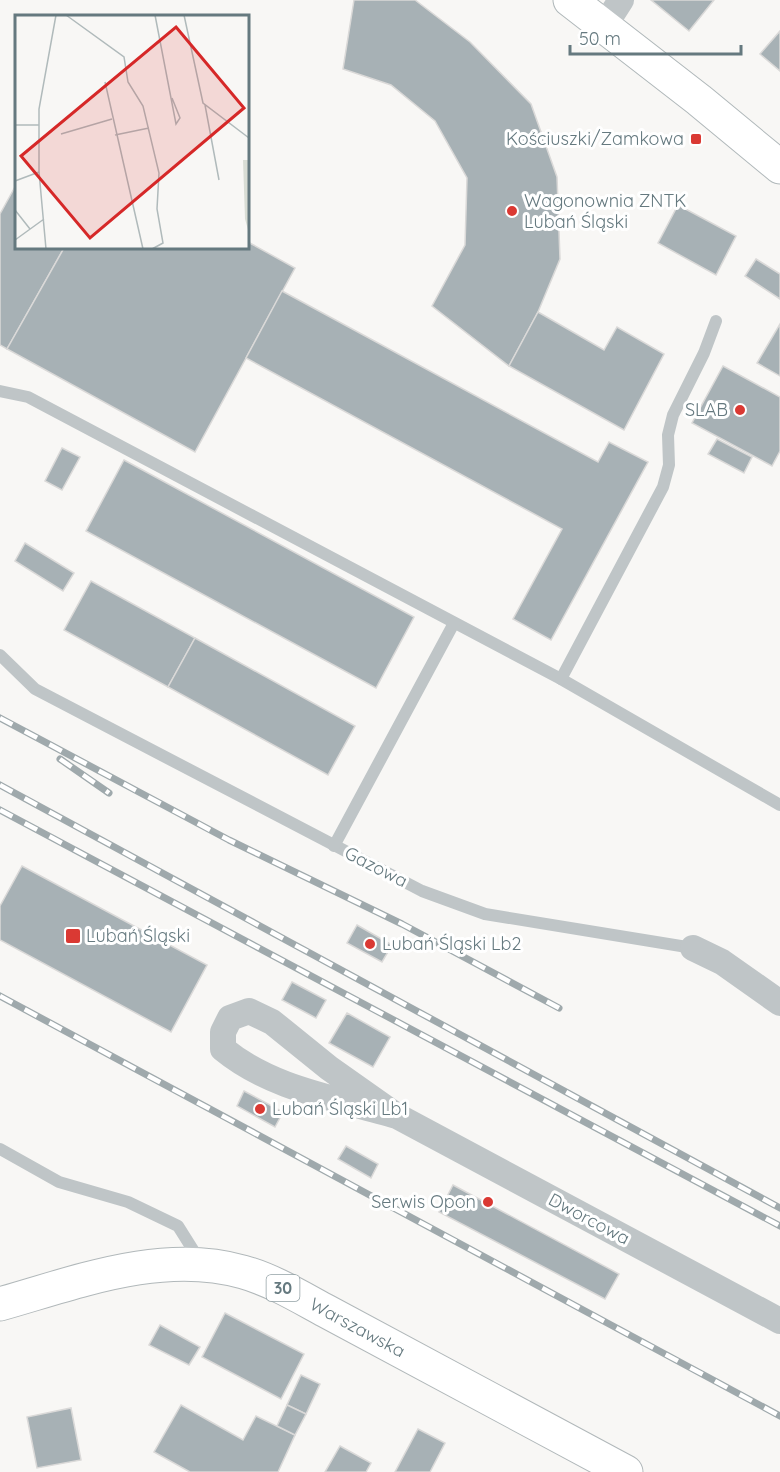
<svg xmlns="http://www.w3.org/2000/svg" width="780" height="1472" viewBox="0 0 780 1472" font-family="Quicksand,sans-serif">
<rect width="100%" height="100%" fill="#f8f7f5"/>
<g fill="#a7b1b5" stroke="#dad9d8" stroke-width="1.5">
<path d="M354,0h61l55,42 61,62 26,73 3,82 -22,53 -29,54 -77,-60 33,-61 2,-67 -32,-57 -44,-36 -48,-16z"/>
<path d="M651,0h63l-25,31z"/>
<path d="M780,31v40l-20,-17z"/>
<path d="M16,185v63h48l-57,101 -7,-4v-131z"/>
<path d="M678,205l58,31 -20,39 -58,-32z"/>
<path d="M248,242l47,26 -100,184 -188,-103 57,-101h184z"/>
<path d="M756,259l24,15v25l-35,-23z"/>
<path d="M282,291l316,171 11,-20 39,20 -97,178 -38,-21 49,-90 -316,-171z"/>
<path d="M538,312l66,38 13,-23 47,27 -40,76 -115,-64z"/>
<path d="M780,324v52l-23,-13z"/>
<path d="M723,366l57,31v54l-8,15 -80,-43z"/>
<path d="M717,439l35,18 -8,16 -36,-19z"/>
<path d="M62,448l18,9 -18,33 -17,-9z"/>
<path d="M124,460l290,157 -38,71 -290,-157z"/>
<path d="M25,543l49,30 -11,18 -48,-30z"/>
<path d="M91,581l104,57 -27,49 -104,-57z"/>
<path d="M195,638l160,88 -27,49 -160,-88z"/>
<path d="M22,866l185,99 -36,67 -171,-92v-34z"/>
<path d="M357,925l35,20 -10,17 -35,-19z"/>
<path d="M292,982l34,18 -10,18 -34,-18z"/>
<path d="M347,1013l43,24 -17,30 -44,-24z"/>
<path d="M244,1091l39,21 -8,15 -38,-21z"/>
<path d="M346,1146l32,18 -7,14 -33,-19z"/>
<path d="M453,1185l166,89 -14,25 -166,-87z"/>
<path d="M225,1313l79,41 -23,45 -79,-42z"/>
<path d="M160,1325l40,22 -11,18 -40,-20z"/>
<path d="M301,1375l19,9 -14,30 -19,-9z"/>
<path d="M181,1405l62,35 13,-24 39,19 -17,37h-88l-36,-20z"/>
<path d="M287,1405l19,9 -11,21 -18,-9z"/>
<path d="M71,1408l10,52 -44,8 -10,-51z"/>
<path d="M418,1429l27,14 -15,29h-35z"/>
<path d="M340,1446l31,17 -5,9h-41z"/>
</g>
<g fill="none" stroke-linecap="round" stroke-linejoin="round">
<defs>
<path id="secondary" d="M570,0l129,100 81,67"/>
<g id="primary">
<path id="s1" d="M0,1304c78,-22 162,-55 243,-32 29,8 57,25 83,39l300,161"/>
</g>
</defs>
<use href="#secondary" stroke="#b0b8ba" stroke-width="35"/>
<use href="#primary" stroke="#b1b8ba" stroke-width="35"/>
<g stroke="#bfc5c7" stroke-width="12">
<path d="M0,391l28,6 533,282 219,126"/>
<path d="M0,655l35,34 387,202 63,23 208,34"/>
<path d="M561,679l102,-192 6,-22 -1,-30 5,-20 31,-62 12,-32"/>
<path d="M334,846l120,-223"/>
<path d="M0,1149l59,33 69,20 50,24 22,35"/>
</g>
<g stroke="#bfc5c7" stroke-width="26">
<path d="M605,25l16,-25"/>
<path d="M693,948l29,14 58,41"/>
<path d="M397,1116c-60,-18 -124,-26 -174,-67v-17l7,-14 19,-7 23,11 57,46 68,48 383,205"/>
</g>
<use href="#secondary" stroke="#fff" stroke-width="33"/>
<use href="#primary" stroke="#fff" stroke-width="33"/>
<defs>
<g id="rail">
<path d="M0,718l229,122 173,84 157,84"/>
<path d="M60,759l49,34"/>
<path d="M0,785l780,423"/>
<path d="M0,810l780,416"/>
<path d="M0,996l780,420"/>
</g>
</defs>
<use href="#rail" stroke="#9fa9ac" stroke-width="7"/>
<use href="#rail" stroke="#fff" stroke-width="4.5" stroke-dasharray="14" stroke-linecap="butt"/>
</g>
<g fill="#da3933" stroke="#fff" stroke-width="2">
<rect x="690" y="133" width="12" height="12" rx="3"/>
<circle cx="512" cy="211" r="6"/>
<circle cx="740" cy="410" r="6"/>
<rect x="65" y="928" width="16" height="16" rx="3"/>
<circle cx="370" cy="944" r="6"/>
<circle cx="260" cy="1109" r="6"/>
<circle cx="488" cy="1202" r="6"/>
</g>
<g text-anchor="middle" stroke-width="6" stroke-linejoin="round" paint-order="stroke">
<rect fill="#fff" stroke="#93a1a5" stroke-width="1.5" x="266.5" y="1275" width="33" height="26" rx="4.5"/>
<g font-size="16" font-weight="bold" fill="#65797f">
<text x="283" y="1294">30</text>
</g>
<g font-size="18" fill="#65797f" stroke="#fff" text-anchor="start">
<text x="684" y="145" text-anchor="end">Kościuszki/Zamkowa</text>
<text x="524" y="207">Wagonownia ZNTK<tspan x="524" dy="21">Lubań Śląski</tspan></text>
<text x="728" y="416" text-anchor="end">SLAB</text>
<text x="86" y="942">Lubań Śląski</text>
<text x="382" y="950">Lubań Śląski Lb2</text>
<text x="272" y="1115">Lubań Śląski Lb1</text>
<text x="476" y="1208" text-anchor="end">Serwis Opon</text>
</g>
<g font-size="18" fill="#65797f" stroke="#fff">
<text transform="translate(376 867) rotate(27)" y="6">Gazowa</text>
<text transform="translate(589 1219) rotate(28)" y="6">Dworcowa</text>
<text dy="6" stroke="none"><textPath href="#s1" startOffset="376">Warszawska</textPath></text>
</g>
</g>
<g transform="translate(15 15)">
<rect width="234" height="234" fill="#f8f7f5"/>
<path d="M228,145h6v73l-4,-14z" fill="#d9ddd5"/>
<path fill="none" stroke="#b0babb" stroke-width="1.5" d="M51,0l58,42 4,25 15,24 16,67 -2,36 6,34 -11,6M140,0l21,109 4,-6 -8,-20M169,0l19,88 46,35M90,67l38,167M190,90l14,75M0,110h24M46,119l51,-15M100,120l34,-7M0,166l24,-9M0,195l15,19M0,225l29,-21M31,234l-7,-77v-63l17,-94"/>
<path fill="#d62828" fill-opacity="0.15" stroke="#d62828" stroke-width="3" d="M161,12l68,81 -154,130 -69,-82z"/>
<rect width="234" height="234" fill="none" stroke="#65797f" stroke-width="3"/>
</g>
<path d="M570 45v9h171v-9" fill="none" stroke="#65797f" stroke-width="3"/>
<text x="579" y="45" font-size="18" fill="#65797f" stroke="#ffffff" stroke-width="4.5" paint-order="stroke">50 m</text>
</svg>
